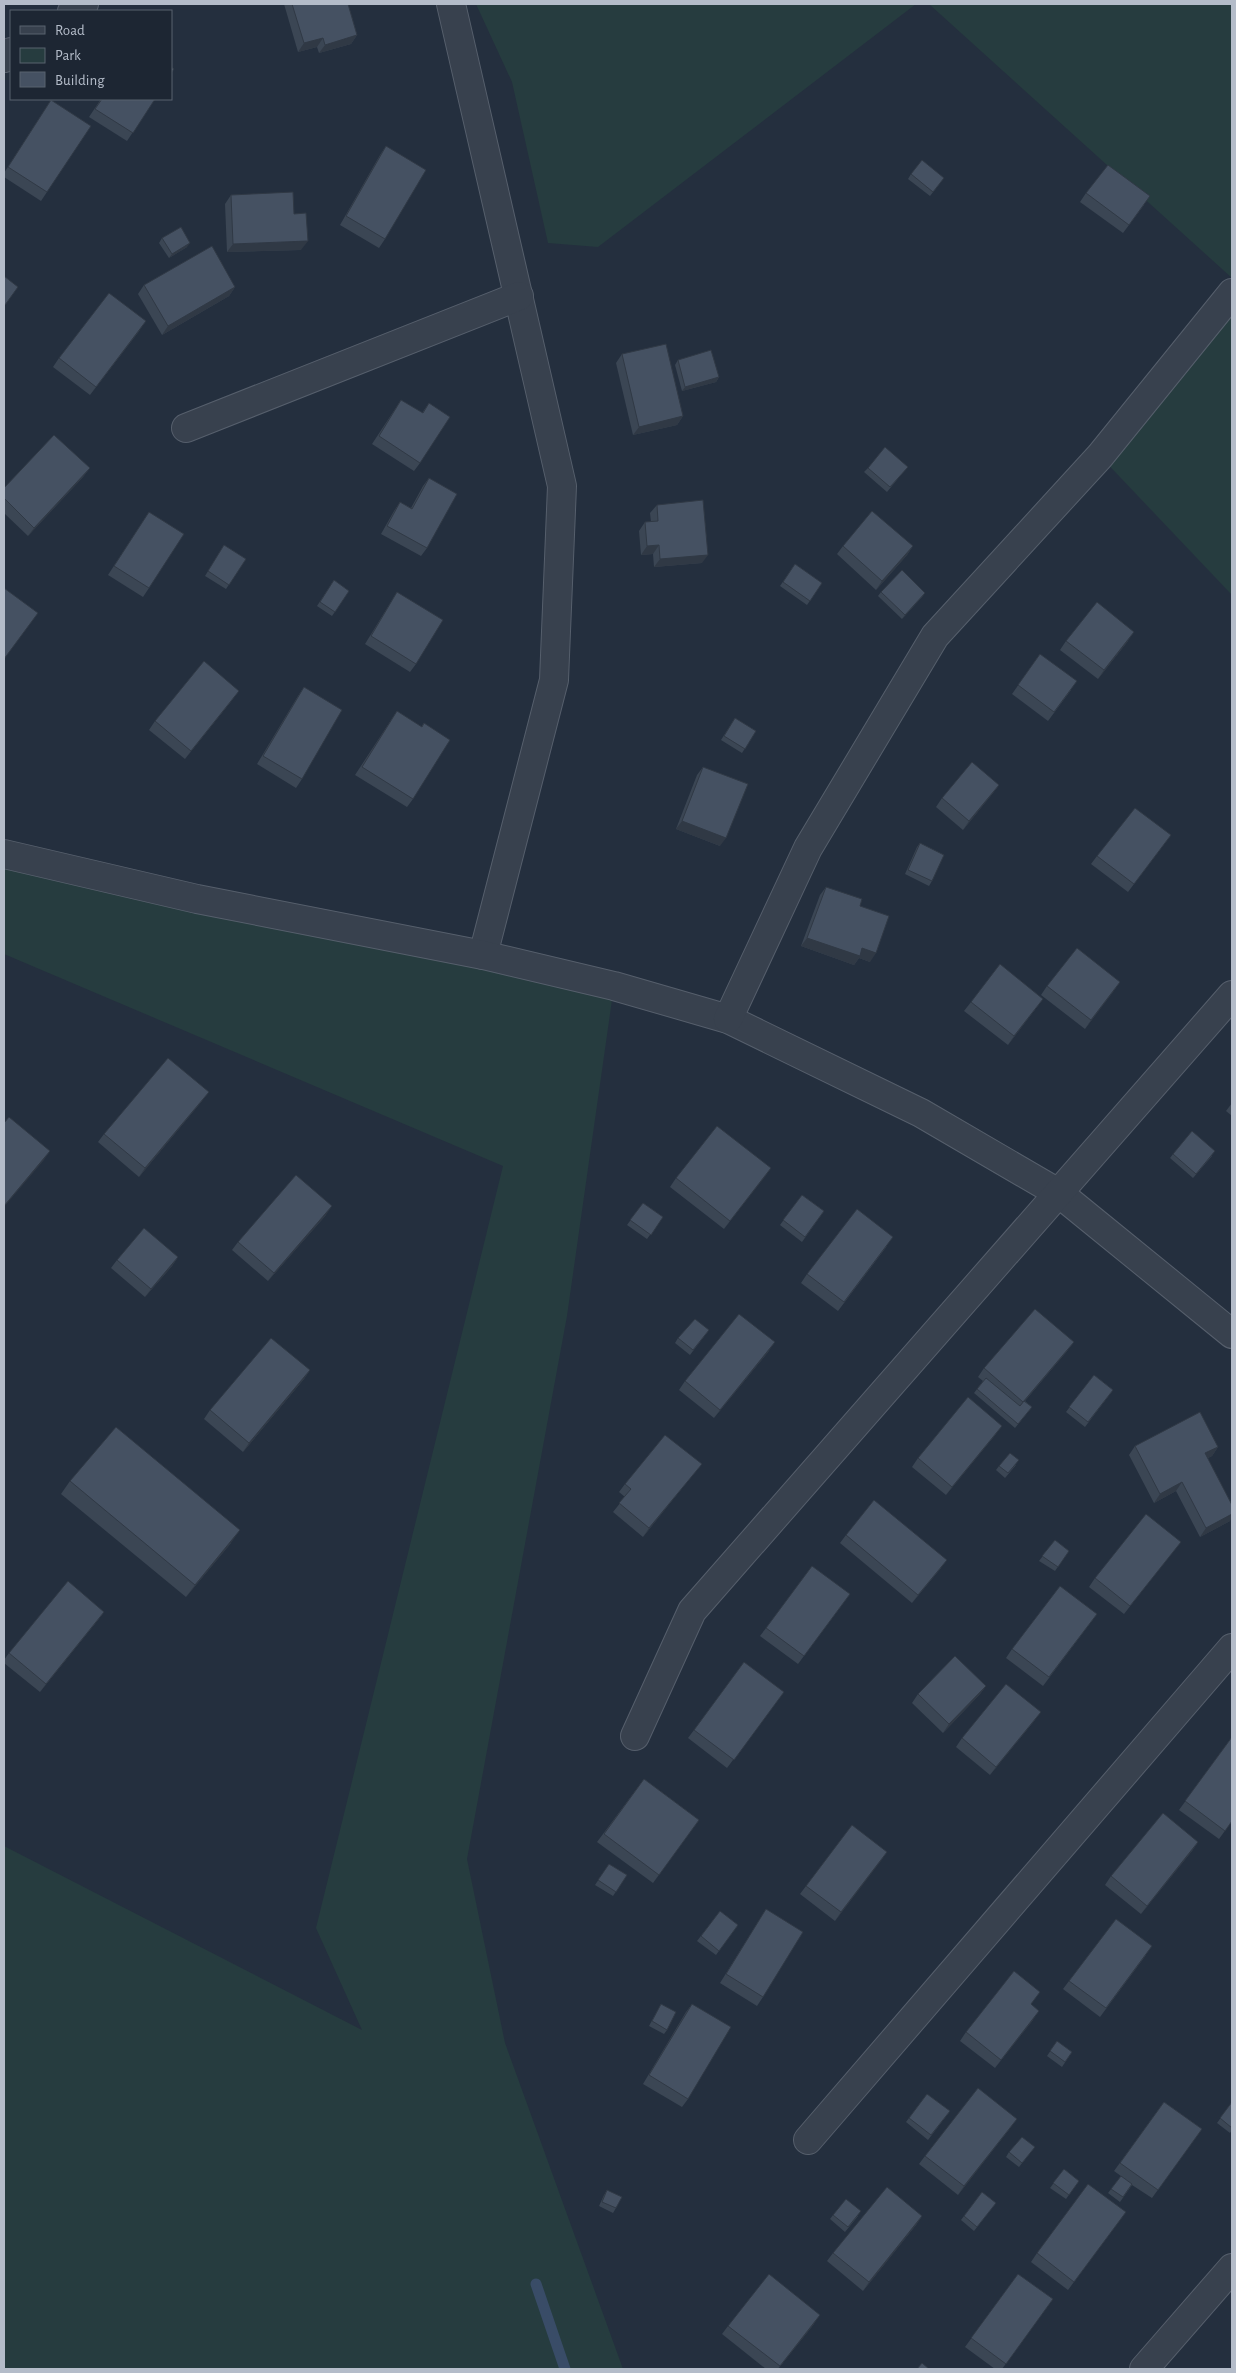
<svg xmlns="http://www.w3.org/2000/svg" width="1236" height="2373" viewBox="0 0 1236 2373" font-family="'Alegreya Sans',sans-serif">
<rect width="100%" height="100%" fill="#242f3e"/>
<g fill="#263c3f">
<path d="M476,4h440l-318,243 -50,-4 -36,-161z"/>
<path d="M929,4h303v274z"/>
<path d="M1232,293v302l-132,-139z"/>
<path d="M4,854l610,132 -47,330 -100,543 38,184 118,326h-619v-523l358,184 -46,-102 187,-762 -499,-212z"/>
</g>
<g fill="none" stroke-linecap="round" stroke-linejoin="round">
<path stroke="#394c67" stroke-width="11" d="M536,2284l29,85"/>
<defs>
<g id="street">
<path d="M451,4l111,482 -8,194 -71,275"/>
<path d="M72,11l12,-7"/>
<path d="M4,58l7,-6"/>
<path d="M186,428l333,-132"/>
<path d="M4,854l193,45 286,56 131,31 114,33 193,94 139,81 172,140"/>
<path d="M728,1019l80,-171 127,-212 165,-180 132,-163"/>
<path d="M635,1736l57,-125 540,-616"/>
<path d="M808,2140l424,-492"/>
<path d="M1144,2369l88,-101"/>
</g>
</defs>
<use href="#street" stroke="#565f6c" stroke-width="30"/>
<use href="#street" stroke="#38414e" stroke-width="28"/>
</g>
<g fill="#3b4654">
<path d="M284,4h64l9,31 -6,9 -32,9 -2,-6 -19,5z"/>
<path d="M101,99h54l-28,42 -38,-24z"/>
<path d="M51,100l-4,92 -6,9 -37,-24v-4z"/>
<path d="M386,146l-1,93 -6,9 -39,-23 40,-70z"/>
<path d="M911,174l30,8 -11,14 -22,-17z"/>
<path d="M1086,193l58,12 -21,28 -43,-31z"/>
<path d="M231,195l63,19 7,36 -74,2 -2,-48z"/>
<path d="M162,238l25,9 -18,11 -10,-15z"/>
<path d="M144,285l91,2 -6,9 -67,39 -24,-41z"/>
<path d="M140,330l-50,65 -37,-28 6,-9z"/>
<path d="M622,354l61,62 -6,9 -44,10 -17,-72z"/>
<path d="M678,360l41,17 -3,5 -34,9 -7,-26z"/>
<path d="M401,400l21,13 7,-10 -9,60 -6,8 -42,-27z"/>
<path d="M90,468l-7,9 -55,59 -24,-23v-25z"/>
<path d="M868,468l36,3 -17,21 -23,-20z"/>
<path d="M429,478l-2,70 -6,8 -40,-22 13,-23 6,-9 11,6 12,-22z"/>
<path d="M657,505l45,58 -48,4 -1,-13 -12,1 -2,-24 6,-9h6l-1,-9z"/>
<path d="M149,512v76l-6,9 -35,-22z"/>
<path d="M224,545l22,14 -20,30 -21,-13z"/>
<path d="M843,546h70l-6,9 -31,35 -39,-36z"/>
<path d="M795,564l27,19 -15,22 -27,-19z"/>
<path d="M334,580l15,11 -17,25 -15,-10z"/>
<path d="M397,592l19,72 -6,8 -45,-28z"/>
<path d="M881,592l44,1 -3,4 -20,22 -24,-23z"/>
<path d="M1066,641h62l-30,38 -38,-29z"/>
<path d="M1040,654l31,36 -23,31 -36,-27z"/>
<path d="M304,687l-2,92 -6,9 -39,-24 41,-68z"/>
<path d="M233,699l-48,60 -36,-29 6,-9z"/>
<path d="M397,711l24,16 3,-4 -11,76 -6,8 -52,-32z"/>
<path d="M735,718l21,13 -14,22 -21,-13z"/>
<path d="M703,767l17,79 -44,-17 21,-54z"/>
<path d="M999,785l-6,8 -30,37 -27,-23 6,-9z"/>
<path d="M1171,835l-43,57 -37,-28 6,-8z"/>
<path d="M920,843l12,38 -3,5 -24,-12 12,-27z"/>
<path d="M826,887l34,19 10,56 -11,-4 -5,7 -53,-19 19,-51z"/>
<path d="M1120,982l-35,47 -44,-34 6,-9z"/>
<path d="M1043,999l-35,46 -44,-34 7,-9z"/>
<path d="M202,1101l-63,76 -41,-35 6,-8z"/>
<path d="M1232,1103v13l-6,-5z"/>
<path d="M1173,1154l39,2 -19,22 -23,-20z"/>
<path d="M771,1168l-47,61 -54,-42 6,-9z"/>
<path d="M802,1195l22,16 -22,31 -22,-17z"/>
<path d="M643,1203l20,14 -16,22 -20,-14z"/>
<path d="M326,1215l-58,66 -36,-31 6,-8z"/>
<path d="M887,1246l-49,65 -37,-28 6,-9z"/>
<path d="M178,1257l-6,9 -27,31 -34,-29 6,-8z"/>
<path d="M709,1330l-19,25 -15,-12 3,-5z"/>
<path d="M1068,1350l-43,51 7,6 -17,21 -41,-35 9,-12 -5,-4 6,-9z"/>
<path d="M769,1351l-55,67 -35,-28 6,-9z"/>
<path d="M310,1370l-6,9 -61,73 -39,-33 6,-9z"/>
<path d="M1094,1375l19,15 -28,37 -19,-15z"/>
<path d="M996,1434l-50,61 -34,-28 6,-9z"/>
<path d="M1135,1446l83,1 -6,9 -4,2 22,63 -30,16 -24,-46 -22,12 -25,-48z"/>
<path d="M702,1464l-7,8 -52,65 -30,-25 12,-15 -6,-5 6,-8z"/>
<path d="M1016,1465l-11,13 -9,-8 3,-4z"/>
<path d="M70,1481l161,62 -45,54 -125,-103z"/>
<path d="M846,1535l95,33 -29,35 -72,-60z"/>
<path d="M1055,1540l14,11 -14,20 -16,-10z"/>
<path d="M1174,1550l-50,64 -35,-27 6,-9z"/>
<path d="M850,1594l-52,70 -38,-28 6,-8z"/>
<path d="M104,1612l-6,8 -58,72 -36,-29v-3l5,-7z"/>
<path d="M1097,1614l-54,72 -37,-28 6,-9z"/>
<path d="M986,1686l-6,8 -37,39 -31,-30 6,-9z"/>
<path d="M784,1692l-57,76 -39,-30 6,-8z"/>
<path d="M1035,1720l-45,55 -34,-28 6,-9z"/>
<path d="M1232,1737v84l-13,18 -40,-29z"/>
<path d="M644,1779l55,41 -46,63 -56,-41z"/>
<path d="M1198,1842l-6,9 -51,63 -36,-29 6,-9z"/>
<path d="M887,1852l-52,69 -35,-27 6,-8z"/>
<path d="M609,1864l18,11 -14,21 -18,-11z"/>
<path d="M766,1909l-3,88 -6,9 -37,-23z"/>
<path d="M720,1911l18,14 -22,30 -19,-14z"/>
<path d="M1146,1955l-46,62 -37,-28 6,-8z"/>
<path d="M661,2004l6,26 -3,4 -15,-8z"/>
<path d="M692,2004l-4,95 -6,8 -39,-23 43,-72z"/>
<path d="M1031,2004l2,16 -38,48 -35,-27 6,-9z"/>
<path d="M1057,2041l15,11 -10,15 -15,-11z"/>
<path d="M927,2094l23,17 -22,29 -22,-18z"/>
<path d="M1164,2102l38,27 -50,69 -20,-13 -12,17 -12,-9 13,-17 -7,-5z"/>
<path d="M1232,2102v28l-2,3 -13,-10z"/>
<path d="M1011,2127l-53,68 -39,-31 6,-8z"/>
<path d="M1035,2147l-16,20 -13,-10 3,-5z"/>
<path d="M1064,2169l15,12 -13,18 -16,-11z"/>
<path d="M607,2190l9,18 -3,5 -14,-7 5,-11z"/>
<path d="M982,2192l14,11 -22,28 -13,-11z"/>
<path d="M833,2215l25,1 -13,16 -15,-13z"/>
<path d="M922,2216l-6,9 -53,66 -36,-30 6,-8z"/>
<path d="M1120,2220l-52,70 -37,-28 6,-9z"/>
<path d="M1018,2274l35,25 -51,70h-7l-30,-22z"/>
<path d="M814,2324l-36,45h-12l-44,-35 6,-8z"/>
</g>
<g fill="#303945">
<path d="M357,35l-6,9 -32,9 6,-8z"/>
<path d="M323,38l-6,9 -19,5 6,-9z"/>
<path d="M308,241l-7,9 -74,2 6,-8z"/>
<path d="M190,243l-3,4 -18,11 3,-4z"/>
<path d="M235,287l-6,9 -67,39 6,-9z"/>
<path d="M146,321l-6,9 -50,65 6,-8z"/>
<path d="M719,377l-3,5 -34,9 3,-4z"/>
<path d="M683,416l-6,9 -44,10 6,-8z"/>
<path d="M90,468l-7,9 -55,59 6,-8z"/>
<path d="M659,545l-6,9 -12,1 6,-9z"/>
<path d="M913,546l-6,9 -31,35 6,-9z"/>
<path d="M708,555l-6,8 -48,4 6,-8z"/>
<path d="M925,593l-3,4 -20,22 3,-4z"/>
<path d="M1134,632l-6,9 -30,38 6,-9z"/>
<path d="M239,691l-6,8 -48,60 6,-8z"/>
<path d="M999,785l-6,8 -30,37 6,-9z"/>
<path d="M682,821l44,17 -6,8 -44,-17z"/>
<path d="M807,938l55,10 14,5 -6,9 -11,-4 -5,7 -53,-19z"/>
<path d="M1120,982l-6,9 -29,38 6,-9z"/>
<path d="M1043,999l-6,8 -29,38 6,-9z"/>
<path d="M209,1092l-7,9 -63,76 6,-9z"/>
<path d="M50,1151l-6,9 -40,47v-1z"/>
<path d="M771,1168l-6,9 -41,52 6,-8z"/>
<path d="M332,1206l-6,9 -58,66 6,-8z"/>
<path d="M178,1257l-6,9 -27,31 6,-8z"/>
<path d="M775,1342l-6,9 -55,67 6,-8z"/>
<path d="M1074,1342l-6,8 -51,60 6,-8z"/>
<path d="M310,1370l-6,9 -61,73 6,-9z"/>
<path d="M1002,1426l-6,8 -50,61 6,-8z"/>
<path d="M1218,1447l-6,9 -13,6 6,-9z"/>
<path d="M702,1464l-7,8 -52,65 6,-9z"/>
<path d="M1182,1482l-6,9 -22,12 6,-9z"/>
<path d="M1232,1514v4l-2,3 -30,16 6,-9z"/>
<path d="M240,1530l-9,13 -45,54 9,-12z"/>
<path d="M947,1560l-6,8 -29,35 6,-8z"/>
<path d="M104,1612l-6,8 -58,72 6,-8z"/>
<path d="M986,1686l-6,8 -37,39 6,-9z"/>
<path d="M1041,1712l-6,8 -45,55 6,-8z"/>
<path d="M1198,1842l-6,9 -51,63 6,-8z"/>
<path d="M887,1852l-6,9 -46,60 6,-9z"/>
<path d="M1039,2011l-6,9 -38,48 6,-8z"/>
<path d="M1017,2119l-6,8 -53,68 6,-9z"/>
<path d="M922,2216l-6,9 -53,66 6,-9z"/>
<path d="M820,2315l-6,9 -36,45 2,-3z"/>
</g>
<g fill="#455162" stroke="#303945">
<path d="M292,4h56l9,31 -32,10 -2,-7 -19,5z"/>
<path d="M171,67l3,2 -3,4z"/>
<path d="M102,99h53l-22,34 -38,-24z"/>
<path d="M51,100l40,26 -44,66 -39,-25z"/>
<path d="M386,146l40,24 -41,69 -39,-23z"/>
<path d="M922,160l22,18 -11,14 -22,-18z"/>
<path d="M1108,165l42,31 -21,29 -43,-32z"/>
<path d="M293,192l1,22 12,-1 2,28 -75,3 -2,-49z"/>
<path d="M181,227l9,16 -18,11 -10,-16z"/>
<path d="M212,246l23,41 -67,39 -24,-41z"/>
<path d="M4,276l14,11 -13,18 -1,-1z"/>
<path d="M109,293l37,28 -50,66 -37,-29z"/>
<path d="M666,344l17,72 -44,11 -17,-73z"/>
<path d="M711,350l8,27 -34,10 -7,-27z"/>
<path d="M401,400l22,13 6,-10 21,14 -30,46 -41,-27z"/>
<path d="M54,435l36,33 -56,60 -30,-30v-10z"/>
<path d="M885,447l23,20 -18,20 -22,-19z"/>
<path d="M429,478l28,16 -30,54 -40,-22 13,-24 12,7z"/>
<path d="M703,500l5,55 -48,4 -1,-14 -12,1 -2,-24 13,-1 -1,-16z"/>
<path d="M872,511l41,35 -31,35 -39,-35z"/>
<path d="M149,512l35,22 -35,54 -35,-22z"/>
<path d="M224,545l22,14 -17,26 -21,-14z"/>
<path d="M795,564l27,19 -12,18 -27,-19z"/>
<path d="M902,570l23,23 -20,22 -24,-23z"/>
<path d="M334,580l15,11 -14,21 -15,-10z"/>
<path d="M4,588l34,25 -34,46z"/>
<path d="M397,592l46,28 -27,44 -45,-28z"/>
<path d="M1097,602l37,30 -30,38 -38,-29z"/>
<path d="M1040,654l37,27 -23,31 -36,-27z"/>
<path d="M204,661l35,30 -48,60 -36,-30z"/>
<path d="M304,687l38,23 -40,69 -39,-23z"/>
<path d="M397,711l25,16 2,-4 26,17 -37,59 -51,-32z"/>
<path d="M735,718l21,13 -11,18 -21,-13z"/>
<path d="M972,762l27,23 -30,36 -27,-23z"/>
<path d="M703,767l45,17 -22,54 -44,-17z"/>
<path d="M1135,808l36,27 -37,49 -37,-28z"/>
<path d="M920,843l24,12 -12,26 -24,-11z"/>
<path d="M826,887l36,12 -2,7 29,10 -13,37 -14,-5 -2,8 -53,-18z"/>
<path d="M1077,948l43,34 -29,38 -44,-34z"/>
<path d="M1000,964l43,35 -29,37 -43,-34z"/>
<path d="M168,1058l41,34 -64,76 -41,-34z"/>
<path d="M9,1117l41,34 -46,55v-83z"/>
<path d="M717,1126l54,42 -41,53 -54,-43z"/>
<path d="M1192,1131l23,20 -19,23 -23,-20z"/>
<path d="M296,1175l36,31 -58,67 -36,-31z"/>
<path d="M802,1195l22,16 -19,26 -22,-17z"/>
<path d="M643,1203l20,14 -12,18 -21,-15z"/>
<path d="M857,1209l36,28 -49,65 -37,-28z"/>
<path d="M144,1228l34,29 -27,32 -34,-29z"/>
<path d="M1035,1309l39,33 -51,60 -39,-34z"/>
<path d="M739,1314l36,28 -55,68 -35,-29z"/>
<path d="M695,1319l14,11 -16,20 -15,-12z"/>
<path d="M271,1338l39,32 -61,73 -39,-33z"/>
<path d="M1094,1375l19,15 -25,32 -19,-15z"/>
<path d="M986,1378l34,28 4,-5 8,6 -14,17 -41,-35z"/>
<path d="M968,1397l34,29 -50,61 -34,-29z"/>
<path d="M1200,1412l18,35 -13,6 27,52v9l-26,14 -24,-46 -22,12 -25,-48z"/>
<path d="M116,1427l124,103 -45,55 -125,-104z"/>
<path d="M665,1435l37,29 -53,64 -30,-25 12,-14 -6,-5z"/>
<path d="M1010,1453l9,7 -11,13 -9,-7z"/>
<path d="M874,1500l73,60 -29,35 -72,-60z"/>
<path d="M1146,1514l35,28 -51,64 -35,-28z"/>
<path d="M1055,1540l14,11 -11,16 -16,-11z"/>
<path d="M812,1566l38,28 -46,62 -38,-28z"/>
<path d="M68,1581l36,31 -58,72 -37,-31z"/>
<path d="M1060,1586l37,28 -48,63 -37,-28z"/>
<path d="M955,1656l31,30 -37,38 -31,-30z"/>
<path d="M744,1662l40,30 -50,68 -40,-30z"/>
<path d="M1006,1684l35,28 -45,55 -34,-29z"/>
<path d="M1232,1737v84l-7,10 -40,-30z"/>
<path d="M644,1779l55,41 -40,55 -55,-41z"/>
<path d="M1163,1813l35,29 -51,64 -36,-30z"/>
<path d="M852,1825l35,27 -46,60 -35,-26z"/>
<path d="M609,1864l18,11 -11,17 -18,-12z"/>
<path d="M766,1909l37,23 -40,65 -37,-23z"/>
<path d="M720,1911l18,14 -19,26 -18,-15z"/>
<path d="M1116,1919l36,27 -46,62 -37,-27z"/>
<path d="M1014,1971l26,21 -9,12 8,7 -38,49 -35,-28z"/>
<path d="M661,2004l15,8 -9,18 -15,-9z"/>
<path d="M692,2004l39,23 -43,72 -39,-24z"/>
<path d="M1057,2041l15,11 -7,10 -15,-11z"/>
<path d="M978,2088l39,31 -53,67 -39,-30z"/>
<path d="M927,2094l23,17 -19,24 -22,-17z"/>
<path d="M1164,2102l38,27 -44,61 -38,-27z"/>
<path d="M1232,2102v26l-12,-10z"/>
<path d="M1022,2137l13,10 -13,16 -13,-11z"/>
<path d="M1064,2169l15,12 -10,14 -16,-12z"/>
<path d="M1121,2176l11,8 -9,13 -12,-8z"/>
<path d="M1088,2184l38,28 -52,70 -37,-29z"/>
<path d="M887,2187l35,29 -53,66 -36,-29z"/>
<path d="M607,2190l15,7 -6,11 -14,-6z"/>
<path d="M982,2192l14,11 -19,24 -13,-11z"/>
<path d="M846,2199l15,12 -13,16 -15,-12z"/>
<path d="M769,2274l51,41 -40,51 -52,-40z"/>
<path d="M1018,2274l35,25 -47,65 -35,-26z"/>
<path d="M922,2363l7,6h-12z"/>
</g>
<rect width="1236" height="2373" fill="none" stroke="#b4bcc9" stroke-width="10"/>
<rect x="10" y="10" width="162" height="90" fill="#1d2633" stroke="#59626f"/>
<rect x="20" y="26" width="25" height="8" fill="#38414e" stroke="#59626f"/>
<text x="55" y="35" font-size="15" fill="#b4bcc9">Road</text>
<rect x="20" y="48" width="25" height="15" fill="#263c3f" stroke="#59626f"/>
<text x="55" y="60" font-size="15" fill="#b4bcc9">Park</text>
<rect x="20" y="72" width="25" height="15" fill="#455162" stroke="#59626f"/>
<text x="55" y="85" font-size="15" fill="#b4bcc9">Building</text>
</svg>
